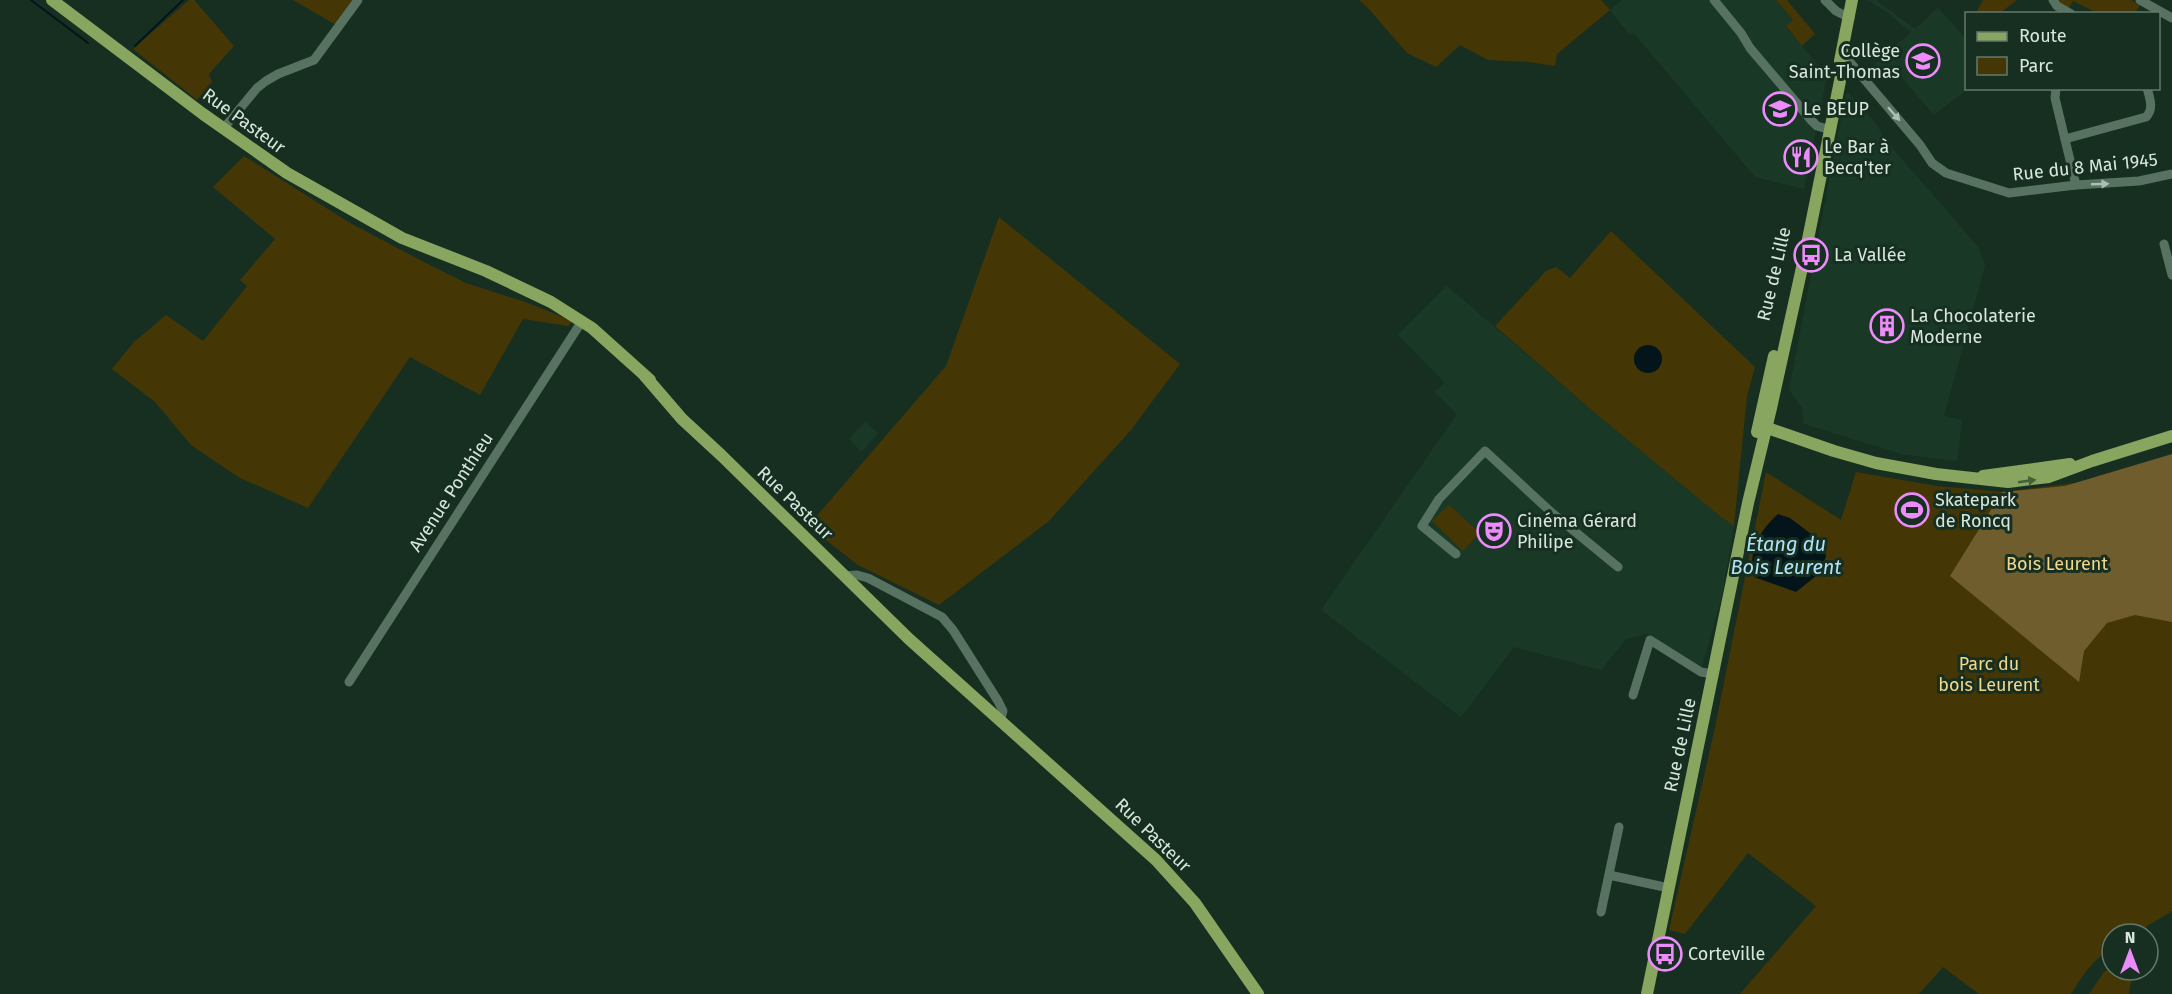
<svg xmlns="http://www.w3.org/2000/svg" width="2172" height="994" viewBox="0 0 2172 994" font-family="'Fira Sans',sans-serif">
<rect width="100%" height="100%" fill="#172f21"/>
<g fill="#193926">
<path d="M1622,0h154l17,20 -7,7 41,49 -23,113 -49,-12 -121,-144 -4,2 -20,-25z"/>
<path d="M1867,0h9l39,29 23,-21 28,31 2,50 -34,26 -43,-50 -19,16 -7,-8 46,-41 -27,-22z"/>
<path d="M1846,93l3,1 25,27 14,22 90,104 7,18 -41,151 18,4 -5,41 -56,-7 -97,-30 -2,-16 -13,-18z"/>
<path d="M1447,286l148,127 126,104 13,9 -12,70 -20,71 -54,-33 -22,5 -25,31 -87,-23 -53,70 -140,-107 136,-196 -23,-22 11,-9 -47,-48z"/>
<path d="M865,422l13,11 -16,19 -13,-13z"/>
</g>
<g fill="#453606">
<path d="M189,0h5l40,46 -25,28 3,8 -15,18 -64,-51z"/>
<path d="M293,0h63l-20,25z"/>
<path d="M1359,0h242l9,10 -53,44 -2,12 -26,-4 -41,-2 -28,-15 -24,22 -29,-14 -39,-45z"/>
<path d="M1776,0h11l28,34 -13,12 -16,-20 7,-6z"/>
<path d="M1983,0h34l-17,13h-24z"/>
<path d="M2057,0h74l9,5 -5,8h-38l-24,-12 -4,7 -10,-5z"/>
<path d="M244,156l106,67 74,39 42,21 59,19 48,19 -5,5 -45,-7 -43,76 -70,-38 -102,151 -70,-31 -47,-32 -36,-43 -43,-33 22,-27 32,-27 37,26 44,-55 -7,-6 35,-41 -62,-52z"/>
<path d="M999,217l181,147 -49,66 -82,91 -110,84 -81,-40 -50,-39 138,-160z"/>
<path d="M1611,231l144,136 -8,29 -13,130 -13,-9 -126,-104 -100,-87 51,-55 10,-4 14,11z"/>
<path d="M1766,472l75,48 15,-48 81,14 65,6 144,-18 26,61v376l-38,23h-22v13c-17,11 -31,30 -41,47h-92l-36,-27 -24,27h-179l76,-88 -68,-53 -63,81 -16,-4 45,-198z"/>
<path d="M1449,505l31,28 -17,18 -31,-30z"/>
<path d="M2112,966v4h21l-4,24h-40l15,-22z"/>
</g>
<path fill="#6f5d2e" d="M2172,454v168l-37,-7 -28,8 -23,28 -5,31 -129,-106 52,-84 63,-6z"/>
<g fill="#03141a">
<circle cx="1648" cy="359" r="14"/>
<path d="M1778,514l12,4 33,25 3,14 -10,19 -20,16 -42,-15c-7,-25 6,-47 24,-63z"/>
</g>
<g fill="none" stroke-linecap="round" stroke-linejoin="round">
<g stroke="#03141a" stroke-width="2">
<path d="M31,0l57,43"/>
<path d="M135,46l48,-46"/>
</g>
<g stroke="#587261" stroke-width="9">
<path d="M1714,0l27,33 9,15 61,72 6,6 14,4"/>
<path d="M1825,0l11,11 14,7"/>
<path d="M2053,0l4,6 14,8"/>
<path d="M2140,0l32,18"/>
<path d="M1843,54l77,91 12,18 14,10 63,20 67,-8 63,-4 33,-7"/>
<path d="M2056,88l-1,10 21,87"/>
<path d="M223,129l34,-41 9,-7 12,-7 36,-14 44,-60"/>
<path d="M2065,139l81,-22c8,-8 4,-18 1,-29"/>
<path d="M2164,244l8,31"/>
<path d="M1456,554l-34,-28 17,-27 46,-48 66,61 67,55"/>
<path d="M844,576l13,-1 11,3 74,39 11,13 45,71 5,10 -3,10"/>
<path d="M349,682l233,-361"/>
<path d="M1633,695l17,-55 51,32 12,2"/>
<path d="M1609,875l60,13"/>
<path d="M1601,912l18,-85"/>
</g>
<g stroke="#89a660" stroke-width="12">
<path d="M52,0l151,114 84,59 115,65 84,33 65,31 41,26 58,52"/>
<path d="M1840,61l12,-61"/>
<path d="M645,376l37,43 39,36 188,184 247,221 39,43 63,91"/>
<path d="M1759,425l75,26 42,12 60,11 72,8 41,-5 43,-16 80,-25"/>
<path d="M1757,432l17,-76"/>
<path d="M1983,476l87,-12"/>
<path d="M1647,994l101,-491 23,-95 34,-154 37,-183 1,-17"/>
</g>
</g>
<defs><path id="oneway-solid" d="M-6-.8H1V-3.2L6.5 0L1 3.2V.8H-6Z" transform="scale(1.5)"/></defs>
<g fill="#abbeb2">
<use href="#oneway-solid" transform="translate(1894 114) rotate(49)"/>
<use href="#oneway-solid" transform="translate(2100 184) rotate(-2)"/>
</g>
<use fill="#455f3a" href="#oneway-solid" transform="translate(2027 481) rotate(-8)"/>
<defs>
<symbol id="school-ring" viewBox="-11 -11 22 22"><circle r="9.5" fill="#172f21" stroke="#ec8cfa" stroke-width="1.5"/><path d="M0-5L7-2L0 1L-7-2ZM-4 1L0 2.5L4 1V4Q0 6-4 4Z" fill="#ec8cfa"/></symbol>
<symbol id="restaurant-ring" viewBox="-11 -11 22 22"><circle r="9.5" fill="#172f21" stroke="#ec8cfa" stroke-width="1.5"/><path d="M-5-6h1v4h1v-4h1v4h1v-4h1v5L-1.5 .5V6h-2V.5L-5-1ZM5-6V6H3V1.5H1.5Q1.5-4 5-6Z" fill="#ec8cfa"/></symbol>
<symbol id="bus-ring" viewBox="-11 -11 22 22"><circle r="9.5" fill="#172f21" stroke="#ec8cfa" stroke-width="1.5"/><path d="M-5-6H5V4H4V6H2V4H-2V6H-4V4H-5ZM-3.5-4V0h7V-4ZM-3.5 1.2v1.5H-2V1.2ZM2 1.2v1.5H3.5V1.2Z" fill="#ec8cfa"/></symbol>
<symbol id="building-ring" viewBox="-11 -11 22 22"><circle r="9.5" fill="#172f21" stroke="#ec8cfa" stroke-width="1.5"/><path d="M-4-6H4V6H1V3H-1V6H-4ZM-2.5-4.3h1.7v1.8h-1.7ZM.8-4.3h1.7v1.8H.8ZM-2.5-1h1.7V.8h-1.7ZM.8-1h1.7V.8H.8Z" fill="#ec8cfa"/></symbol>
<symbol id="stadium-ring" viewBox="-11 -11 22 22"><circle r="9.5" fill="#172f21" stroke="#ec8cfa" stroke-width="1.5"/><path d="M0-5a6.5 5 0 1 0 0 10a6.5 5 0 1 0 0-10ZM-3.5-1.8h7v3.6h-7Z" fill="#ec8cfa"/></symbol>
<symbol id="theatre-ring" viewBox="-11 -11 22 22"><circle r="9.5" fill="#172f21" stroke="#ec8cfa" stroke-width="1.5"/><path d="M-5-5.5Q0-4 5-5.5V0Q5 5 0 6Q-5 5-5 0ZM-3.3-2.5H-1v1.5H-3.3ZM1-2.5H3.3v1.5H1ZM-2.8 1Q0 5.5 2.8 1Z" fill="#ec8cfa"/></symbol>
</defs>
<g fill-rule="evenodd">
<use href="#school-ring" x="1904" y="42" width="38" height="38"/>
<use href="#school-ring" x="1761" y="90" width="38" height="38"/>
<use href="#restaurant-ring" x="1782" y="138" width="38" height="38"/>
<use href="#bus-ring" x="1792" y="236" width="38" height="38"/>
<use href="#building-ring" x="1868" y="307" width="38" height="38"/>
<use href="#stadium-ring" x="1893" y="491" width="38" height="38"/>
<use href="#theatre-ring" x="1475" y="512" width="38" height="38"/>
<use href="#bus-ring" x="1646" y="935" width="38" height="38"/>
</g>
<g text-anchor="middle" stroke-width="6" stroke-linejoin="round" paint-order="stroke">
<g font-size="18" fill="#d8e7dd" stroke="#172f21" text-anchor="start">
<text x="1900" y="57" text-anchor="end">Collège<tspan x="1900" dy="21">Saint-Thomas</tspan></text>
<text x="1803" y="115">Le BEUP</text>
<text x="1824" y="153">Le Bar à<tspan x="1824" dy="21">Becq'ter</tspan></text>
<text x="1834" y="261">La Vallée</text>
<text x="1910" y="322">La Chocolaterie<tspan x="1910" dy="21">Moderne</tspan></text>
<text x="1935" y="506">Skatepark<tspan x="1935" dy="21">de Roncq</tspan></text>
<text x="1517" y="527">Cinéma Gérard<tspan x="1517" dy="21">Philipe</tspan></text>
<text x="1688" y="960">Corteville</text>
</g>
<g font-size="18" fill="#d8e7dd" stroke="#172f21">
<text transform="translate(244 121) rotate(36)" y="6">Rue Pasteur</text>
<text transform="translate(2085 167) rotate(-6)" y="6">Rue du 8 Mai 1945</text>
<text transform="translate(1774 274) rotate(-77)" y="6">Rue de Lille</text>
<text transform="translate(451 492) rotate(-57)" y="6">Avenue Ponthieu</text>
<text transform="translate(795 503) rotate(44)" y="6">Rue Pasteur</text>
<text transform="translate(1680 745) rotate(-78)" y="6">Rue de Lille</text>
<text transform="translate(1153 835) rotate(44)" y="6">Rue Pasteur</text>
</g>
<g font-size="18" fill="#f3d78b" stroke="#172f21">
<text x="2057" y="570">Bois Leurent</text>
<text x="1989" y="670">Parc du<tspan x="1989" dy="21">bois Leurent</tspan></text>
</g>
<g font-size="20" font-style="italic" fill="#afe3f7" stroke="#172f21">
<text x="1786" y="551">Étang du<tspan x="1786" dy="23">Bois Leurent</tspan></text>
</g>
</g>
<rect x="1965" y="12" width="195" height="78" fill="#172f21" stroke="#64796c" stroke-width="1.5"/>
<rect x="1977" y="32" width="30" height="9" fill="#89a660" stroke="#64796c" stroke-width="1.5"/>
<text x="2019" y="42" font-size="18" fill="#d8e7dd">Route</text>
<rect x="1977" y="57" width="30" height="18" fill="#453606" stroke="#64796c" stroke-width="1.5"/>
<text x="2019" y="72" font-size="18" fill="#d8e7dd">Parc</text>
<g transform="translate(2130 952)"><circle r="28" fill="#172f21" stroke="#64796c" stroke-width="1.5"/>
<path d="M0-4.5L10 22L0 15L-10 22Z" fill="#ec8cfa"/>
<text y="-9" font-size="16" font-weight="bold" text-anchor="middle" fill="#d8e7dd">N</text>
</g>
</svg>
